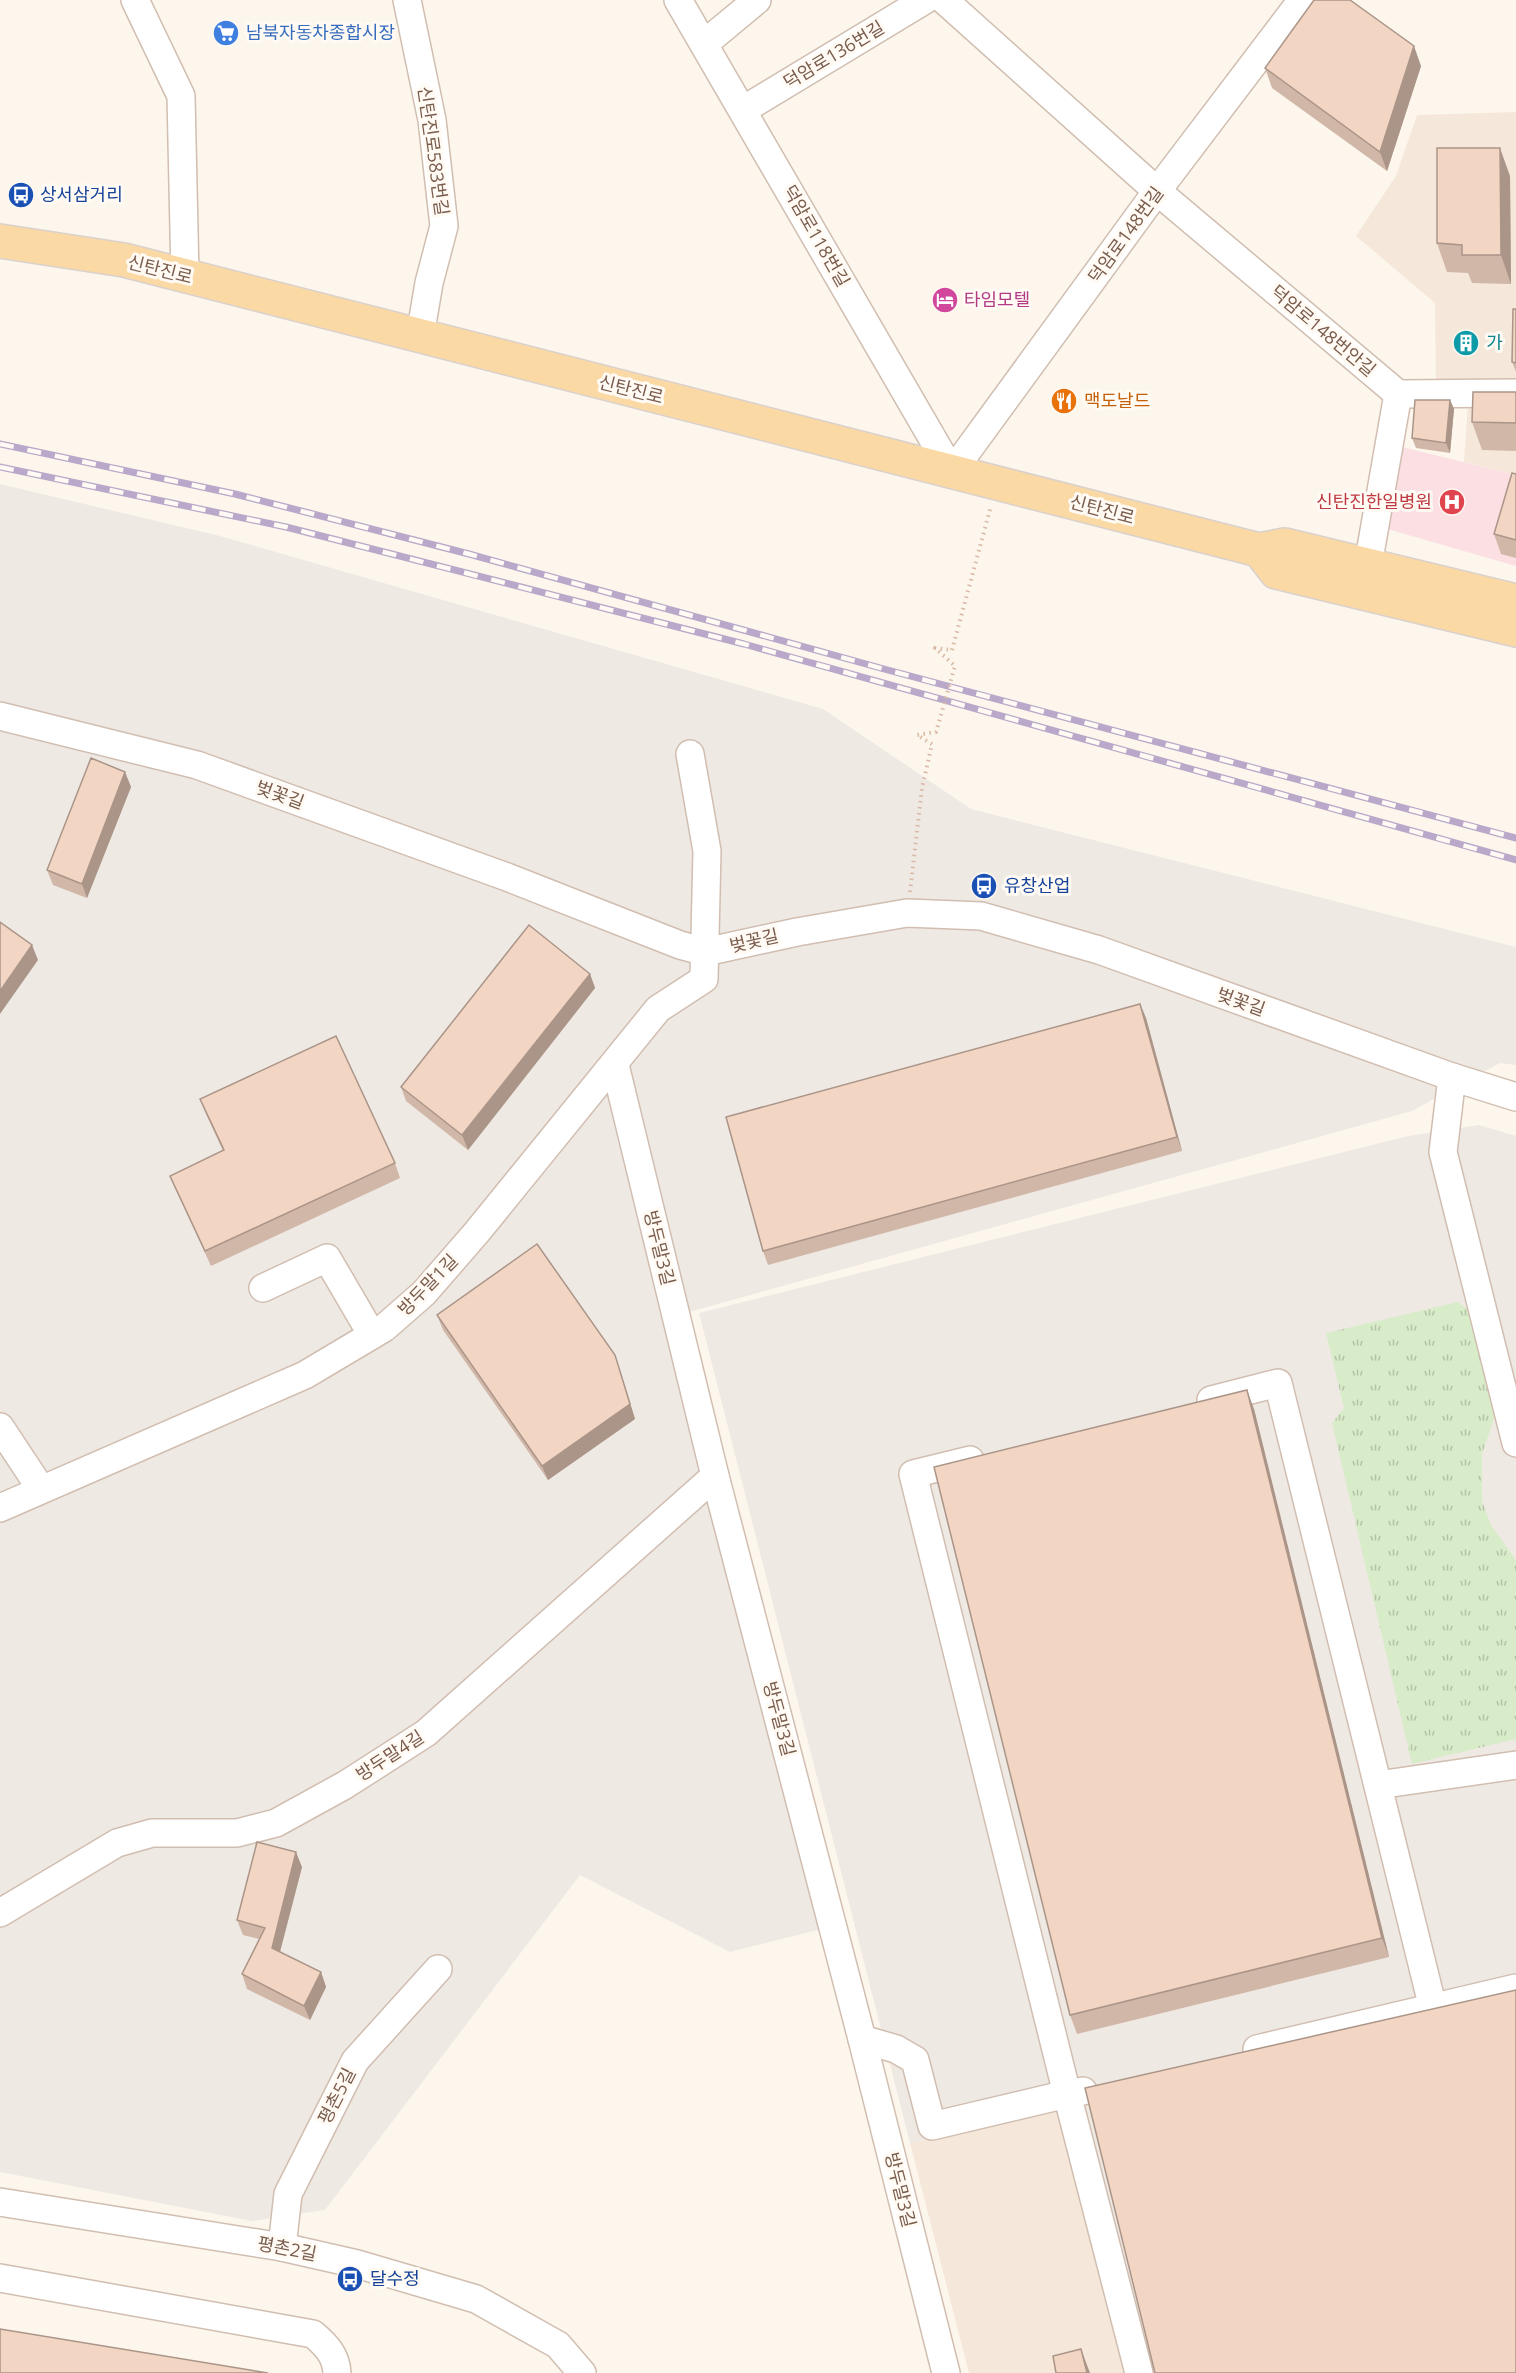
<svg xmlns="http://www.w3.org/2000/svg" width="1516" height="2373" viewBox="0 0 1516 2373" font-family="'Open Sans','Noto Sans KR',sans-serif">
<defs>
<pattern id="grass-tufts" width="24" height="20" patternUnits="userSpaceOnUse" patternTransform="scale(1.5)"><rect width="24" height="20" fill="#d8ecc9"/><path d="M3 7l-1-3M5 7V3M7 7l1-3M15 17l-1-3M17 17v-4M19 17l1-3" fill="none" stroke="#b4c2a5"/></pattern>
</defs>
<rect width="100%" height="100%" fill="#fdf6ec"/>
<g fill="#f5e8da">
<path d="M1516,112v272l-80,2 -1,-83 -79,-67 40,-60 21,-61z"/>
<path d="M1468,403l48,1v71l-52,-13z"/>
<path d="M1063,2109l61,264h-155l-59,-230z"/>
</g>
<g fill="#efe9e4">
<path d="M0,484l220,52 603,173 148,100 545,138v118l-16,-2 -88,48 -723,201 153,612 -112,28 -150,-77 -255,335 -73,11 -252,-49z"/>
<path d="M1479,1125l37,11v1237h-392l-61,-264 -153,34 -211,-830 709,-177z"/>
</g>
<path fill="#fbdfe3" d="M1398,446l118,29v91l-132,-38z"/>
<path fill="url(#grass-tufts)" d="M1458,1302l19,14 21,91 -16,47v47l9,24 25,35v179l-104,25 -80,-341 12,-15 -18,-75z"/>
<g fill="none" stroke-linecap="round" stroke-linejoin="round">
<defs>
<g id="minor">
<path d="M135,0l46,96 4,180"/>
<path d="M407,0l25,120 12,106 -15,57 -9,53"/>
<path d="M678,0l274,472 205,-281 145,-191"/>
<path d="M944,0l213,191 241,203 118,-1"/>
<path d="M704,44l53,-44"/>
<path d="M743,110l182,-110"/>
<path d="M1368,565l30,-171"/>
<path d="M0,716l197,49 310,112 173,68 25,7 92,-20 110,-19 74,3 118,34 353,127 64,20"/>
<path d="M615,1065l100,411 147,563 84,334"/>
<path d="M1452,1077l-9,75 73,291"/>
<path d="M263,1288l64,-30 45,77"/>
<path d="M1211,1400l67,-17 155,625"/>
<path d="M0,1427l41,62"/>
<path d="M0,1508l305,-133 79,-47 40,-35 53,-61 181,-223 46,-30 3,-128 -17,-97"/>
<path d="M1378,1785l138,-20"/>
<path d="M0,1913l117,-70 35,-10h85l39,-10 69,-38 81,-52 289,-257"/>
<path d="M862,2039l34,10 19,11 17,66 135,-32 -154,-620 57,-14"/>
<path d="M1257,2049l259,-61"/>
<path d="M1083,2091l-16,3 72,279"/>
<path d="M0,2202l282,45 75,17 119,35 82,46 24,28"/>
<path d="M282,2247l6,-53 67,-133 83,-92"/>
<path d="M0,2278l313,56c13,11 23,21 24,39"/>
</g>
<g id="major">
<path d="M0,241l124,19 1135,290 26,-5 231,56"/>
<path d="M1259,550l17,22 240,58"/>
</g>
</defs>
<use href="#minor" stroke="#d1beb0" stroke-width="30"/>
<use href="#major" stroke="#dad1cd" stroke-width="36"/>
<g stroke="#d9b8a5" stroke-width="4" stroke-dasharray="1.5 4.5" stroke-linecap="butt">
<path d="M952,650l39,-144"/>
<path d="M910,892l12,-104 10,-44"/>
</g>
<use href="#minor" stroke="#fff" stroke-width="27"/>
<use href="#major" stroke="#fbd9a5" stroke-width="33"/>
<defs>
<g id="rail">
<path d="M0,444l235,50 234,60 415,115 632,169"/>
<path d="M0,467l286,60 458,117 772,216"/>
</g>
</defs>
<use href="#rail" stroke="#b9a8c9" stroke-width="7"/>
<use href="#rail" stroke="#fffaf3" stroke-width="4.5" stroke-dasharray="14" stroke-linecap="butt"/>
<path stroke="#d9b8a5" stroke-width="4" stroke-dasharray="1.5 4.5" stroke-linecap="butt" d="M932,744l-15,-9 19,-3 19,-66 -20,-18 17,2"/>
</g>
<g fill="#d1b7a8">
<path d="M1421,66l-34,105 -115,-83 -7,-20z"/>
<path d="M1510,176l1,108 -39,-1 -4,-10 -21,-1 -10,-29z"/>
<path d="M1516,309v63l-4,-10z"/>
<path d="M1516,392v59l-34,-1 -10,-28z"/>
<path d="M1450,400l4,9 -4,44 -34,-5 -4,-10z"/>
<path d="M1516,474v84l-15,-4 -7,-20z"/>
<path d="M125,772l6,15 -44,111 -34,-13 -6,-15z"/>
<path d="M590,974l5,14 -127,162 -62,-49 -5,-14z"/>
<path d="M1140,1004l6,14 36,133 -414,114 -5,-14z"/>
<path d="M200,1099l195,64 5,15 -189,88 -35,-76 -6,-14 53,-25 -17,-37z"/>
<path d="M437,1315l183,55 15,49 -87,61 -105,-150z"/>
<path d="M1254,1409l135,548 -312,77 -7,-19z"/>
<path d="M302,1867l-22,85 41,20 5,15 -16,33 -63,-31 -5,-15 17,-35 -16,-4 -6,-15z"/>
</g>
<g fill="#aa9588">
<path d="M1414,46l7,20 -34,105 -7,-19z"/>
<path d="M1500,148l10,28 1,108 -10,-29z"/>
<path d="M1450,400l4,9 -4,44 -4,-10z"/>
<path d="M125,772l6,15 -44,111 -5,-14z"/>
<path d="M32,945l6,15 -38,54v-23z"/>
<path d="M590,974l5,14 -127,162 -6,-15z"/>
<path d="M1140,1004l6,14 36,133 -5,-14z"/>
<path d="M615,1355l20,64 -87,61 -6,-14z"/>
<path d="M1247,1390l7,19 135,548 -7,-19z"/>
<path d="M296,1852l6,15 -25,96 -5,-15z"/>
<path d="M321,1972l5,15 -16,33 -6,-14z"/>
<path d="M1081,2349l9,24h-3z"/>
</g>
<g fill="#f3d5c3" stroke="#aa9588" stroke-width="1.5">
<path d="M1314,0h36l64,46 -34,106 -115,-84z"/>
<path d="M1437,148h63l1,107h-39v-10l-25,-2z"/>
<path d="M1513,309h3v54l-4,-1z"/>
<path d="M1473,392h43v31l-44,-1z"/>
<path d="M1415,400h35l-4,43 -34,-5z"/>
<path d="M1512,473l4,1v66l-22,-6z"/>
<path d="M91,758l34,14 -43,112 -35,-14z"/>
<path d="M0,922l32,23 -32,46z"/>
<path d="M529,925l61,49 -128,161 -61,-48z"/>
<path d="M1140,1004l37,133 -414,114 -37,-134z"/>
<path d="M336,1036l59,127 -190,88 -35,-75 54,-26 -24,-51z"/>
<path d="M537,1244l78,111 15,49 -88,62 -105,-151z"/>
<path d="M1247,1390l135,548 -312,77 -136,-548z"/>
<path d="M257,1842l39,10 -24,96 49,24 -17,34 -62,-32 23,-46 -28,-8z"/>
<path d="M1516,1990v383h-361l-70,-285z"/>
<path d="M0,2329l268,44h-268z"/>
<path d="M1081,2349l6,24h-31l-3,-17z"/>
</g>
<defs>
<symbol id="supermarket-disc" viewBox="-11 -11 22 22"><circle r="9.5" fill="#3f7fe0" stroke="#fffaf3"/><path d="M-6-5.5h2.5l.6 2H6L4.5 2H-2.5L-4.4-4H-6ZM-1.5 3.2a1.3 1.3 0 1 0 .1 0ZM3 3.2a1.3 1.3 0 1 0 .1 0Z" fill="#fff"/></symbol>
<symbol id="bus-disc" viewBox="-11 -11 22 22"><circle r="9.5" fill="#1a4fb4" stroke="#fffaf3"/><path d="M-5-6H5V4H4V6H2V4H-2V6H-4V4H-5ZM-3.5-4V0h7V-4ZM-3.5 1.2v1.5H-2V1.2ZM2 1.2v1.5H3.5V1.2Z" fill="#fff"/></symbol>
<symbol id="hotel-disc" viewBox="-11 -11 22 22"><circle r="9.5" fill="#d1479c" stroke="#fffaf3"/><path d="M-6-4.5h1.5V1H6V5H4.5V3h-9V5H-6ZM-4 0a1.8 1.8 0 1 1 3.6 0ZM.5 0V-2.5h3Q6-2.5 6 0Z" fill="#fff"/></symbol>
<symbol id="building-disc" viewBox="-11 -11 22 22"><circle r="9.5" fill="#0f9aa8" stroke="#fffaf3"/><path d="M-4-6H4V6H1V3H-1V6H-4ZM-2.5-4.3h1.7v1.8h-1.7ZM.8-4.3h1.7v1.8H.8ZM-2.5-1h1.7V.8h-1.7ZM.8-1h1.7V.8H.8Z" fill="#fff"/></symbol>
<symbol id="restaurant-disc" viewBox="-11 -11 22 22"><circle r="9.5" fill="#e8710a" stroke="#fffaf3"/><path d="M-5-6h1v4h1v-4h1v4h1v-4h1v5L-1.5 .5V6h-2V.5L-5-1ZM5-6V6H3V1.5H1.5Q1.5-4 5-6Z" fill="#fff"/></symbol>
<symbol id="hospital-disc" viewBox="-11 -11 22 22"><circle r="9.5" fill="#e0444e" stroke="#fffaf3"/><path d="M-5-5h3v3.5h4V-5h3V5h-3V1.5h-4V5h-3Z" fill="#fff"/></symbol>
</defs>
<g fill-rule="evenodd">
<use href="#supermarket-disc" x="211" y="18" width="30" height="30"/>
<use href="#bus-disc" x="6" y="180" width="30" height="30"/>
<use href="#hotel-disc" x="930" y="285" width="30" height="30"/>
<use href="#building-disc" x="1451" y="328" width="30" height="30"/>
<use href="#restaurant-disc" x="1049" y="386" width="30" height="30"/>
<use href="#hospital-disc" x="1437" y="487" width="30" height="30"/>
<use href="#bus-disc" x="969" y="871" width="30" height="30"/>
<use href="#bus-disc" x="335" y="2264" width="30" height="30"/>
</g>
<g text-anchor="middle" stroke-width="6" stroke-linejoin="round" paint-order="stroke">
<g font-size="18" fill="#366cbe" stroke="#fffaf3" text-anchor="start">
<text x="246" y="39">남북자동차종합시장</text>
</g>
<g font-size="18" fill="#7a5c4d" stroke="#fffaf3">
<text transform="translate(834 55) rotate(-31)" y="6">덕암로136번길</text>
<text transform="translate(433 151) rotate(82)" y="6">신탄진로583번길</text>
<text transform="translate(1126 235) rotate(-54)" y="6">덕암로148번길</text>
<text transform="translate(816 236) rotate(60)" y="6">덕암로118번길</text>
<text transform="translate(160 270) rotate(14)" y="6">신탄진로</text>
<text transform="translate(1323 331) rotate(40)" y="6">덕암로148번안길</text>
<text transform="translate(631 390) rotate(14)" y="6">신탄진로</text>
<text transform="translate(1102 510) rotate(15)" y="6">신탄진로</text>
<text transform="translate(280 795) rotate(20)" y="6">벚꽃길</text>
<text transform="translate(754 941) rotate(-13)" y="6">벚꽃길</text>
<text transform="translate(1241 1002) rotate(20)" y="6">벚꽃길</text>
<text transform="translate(659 1248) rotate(76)" y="6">방두말3길</text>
<text transform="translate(428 1285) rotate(-46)" y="6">방두말1길</text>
<text transform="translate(779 1719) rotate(75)" y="6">방두말3길</text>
<text transform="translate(390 1756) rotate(-33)" y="6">방두말4길</text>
<text transform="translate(337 2096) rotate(-63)" y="6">평촌5길</text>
<text transform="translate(900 2190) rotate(76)" y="6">방두말3길</text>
<text transform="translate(287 2249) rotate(11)" y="6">평촌2길</text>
</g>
<g font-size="18" fill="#164399" stroke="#fffaf3" text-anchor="start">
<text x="40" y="201">상서삼거리</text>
<text x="1004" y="892">유창산업</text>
<text x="370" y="2285">달수정</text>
</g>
<g font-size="18" fill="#b23c85" stroke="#fffaf3" text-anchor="start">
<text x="964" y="306">타임모텔</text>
</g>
<g font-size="18" fill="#0d838f" stroke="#fffaf3" text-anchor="start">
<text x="1486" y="349">가</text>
</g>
<g font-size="18" fill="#c56008" stroke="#fffaf3" text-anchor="start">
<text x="1084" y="407">맥도날드</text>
</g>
<g font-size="18" fill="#be3a42" stroke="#fffaf3" text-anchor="end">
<text x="1432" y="508">신탄진한일병원</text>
</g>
</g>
</svg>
